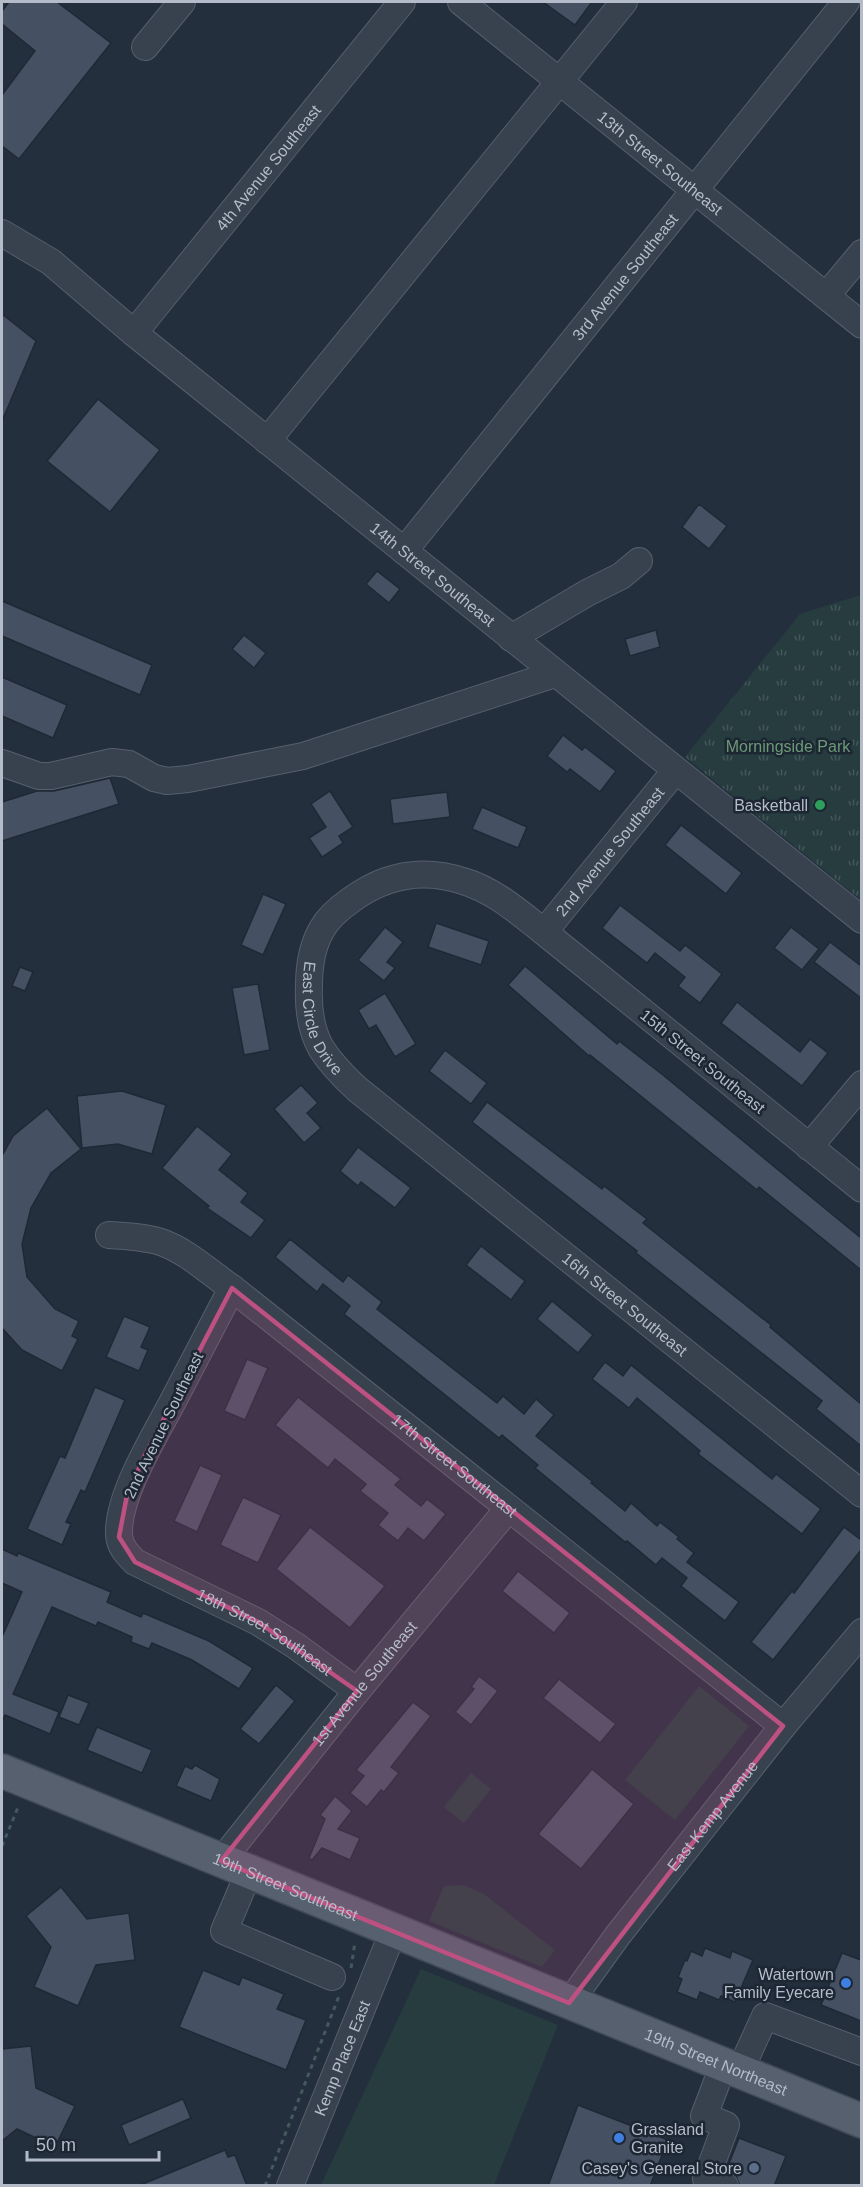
<svg xmlns="http://www.w3.org/2000/svg" width="863" height="2187" viewBox="0 0 863 2187" font-family="Helvetica,sans-serif">
<defs>
<pattern id="park-tufts" width="24" height="20" patternUnits="userSpaceOnUse" patternTransform="scale(1.5)"><rect width="24" height="20" fill="#263c3f"/><path d="M3 7l-1-3M5 7V3M7 7l1-3M15 17l-1-3M17 17v-4M19 17l1-3" fill="none" stroke="#435659"/></pattern>
</defs>
<rect width="100%" height="100%" fill="#242f3e"/>
<g fill="#263c3f">
<path d="M699,1686l50,40 -74,94 -50,-40z"/>
<path d="M471,1773l20,16 -27,34 -20,-16z"/>
<path d="M464,1885l20,9 71,56 -13,17 -113,-46 15,-35z"/>
<path d="M421,1969l137,56 -64,160h-173z"/>
</g>
<path fill="url(#park-tufts)" d="M861,595h1l-1,305 -176,-143 115,-143z"/>
<g fill="#455162" stroke="#1f2835" stroke-width="1.5">
<path d="M9,2h48l54,41 -92,116 -17,-13v-51l33,-44 -33,-27v-13z"/>
<path d="M543,2h49l-17,23z"/>
<path d="M2,314l34,27 -34,80z"/>
<path d="M98,399l62,51 -50,62 -63,-51z"/>
<path d="M699,504l28,22 -18,23 -27,-22z"/>
<path d="M377,571l23,18 -11,14 -23,-19z"/>
<path d="M2,601l150,64 -12,30 -138,-59z"/>
<path d="M656,630l4,17 -30,9 -5,-17z"/>
<path d="M244,635l22,18 -12,15 -22,-19z"/>
<path d="M2,677l65,28 -14,33 -51,-22z"/>
<path d="M563,735l19,15 3,-3 31,24 -16,21 -30,-23 -3,3 -20,-16z"/>
<path d="M110,778l9,26 -117,37v-39l35,-11h17z"/>
<path d="M330,791l23,36 -14,9 4,7 -21,14 -13,-19 17,-11 -15,-23z"/>
<path d="M447,792l3,25 -57,7 -3,-25z"/>
<path d="M482,807l45,20 -9,21 -46,-19z"/>
<path d="M681,825l61,48 -16,21 -61,-49z"/>
<path d="M263,894l23,10 -23,51 -22,-10z"/>
<path d="M620,905l60,46 5,-6 37,29 -22,29 -22,-17 7,-9 -30,-24 -8,10 -45,-35z"/>
<path d="M436,923l53,18 -8,24 -53,-18z"/>
<path d="M385,927l18,15 -16,20 8,6 -11,13 -26,-21z"/>
<path d="M791,927l28,22 -17,21 -28,-22z"/>
<path d="M830,942l31,24v32l-47,-36z"/>
<path d="M525,966l92,78 2,-3 44,34 198,163v32l-102,-83 -2,3 -167,-135 -1,1 -81,-71z"/>
<path d="M20,967l13,5 -8,19 -13,-5z"/>
<path d="M258,984l12,66 -26,5 -12,-67z"/>
<path d="M385,993l31,51 -21,13 -19,-32 -7,4 -11,-19z"/>
<path d="M737,1002l63,50 10,-13 18,14 -26,33 -81,-63z"/>
<path d="M445,1050l42,33 -16,21 -42,-33z"/>
<path d="M301,1085l17,18 -11,10 14,15 -17,15 -30,-34z"/>
<path d="M122,1091l44,14 -14,49 -34,-10 -36,4 -5,-52z"/>
<path d="M487,1102l115,87 2,-3 43,33 -4,4 128,102 -1,2 91,77v42l-45,-37 6,-8 -186,-148 1,-2 -165,-129z"/>
<path d="M47,1108l34,41 -30,24 -20,35 -9,36 5,33 28,32 24,12 -7,15 6,3 -16,32 -40,-21 -20,-22v-172l11,-20z"/>
<path d="M197,1126l35,28 -13,16 29,23 -7,9 24,18 -14,18 -44,-30 2,-2 -47,-38z"/>
<path d="M358,1147l53,41 -16,20 -34,-26 -3,4 -18,-15z"/>
<path d="M290,1239l53,43 5,-7 34,27 -5,7 120,94 6,-7 21,18 12,-15 18,16 -18,21 57,46 -2,1 34,28 6,-8 26,23 3,-4 19,15 -2,2 17,14 -7,9 52,40 -14,19 -44,-35 6,-8 -25,-20 -6,7 -29,-24 -2,1 -90,-74 3,-3 -36,-30 -3,3 -155,-124 6,-8 -27,-22 -6,8 -42,-35z"/>
<path d="M481,1246l44,35 -14,19 -45,-35z"/>
<path d="M552,1301l41,34 -15,18 -41,-34z"/>
<path d="M124,1316l26,11 -9,20 7,3 -9,21 -33,-14z"/>
<path d="M247,1359l21,9 -23,52 -21,-9z"/>
<path d="M605,1362l18,14 8,-11 141,114 4,-5 45,35 -19,25 -104,-80 2,-3 -63,-53 -8,10 -37,-29z"/>
<path d="M95,1387l30,13 -40,92 -4,-2 -15,32 5,2 -9,21 -35,-16 33,-73 5,2z"/>
<path d="M298,1397l103,82 -6,6 26,21 6,-7 19,15 -22,27 -16,-13 -10,13 -20,-16 10,-12 -28,-22 6,-7 -31,-25 -7,9 -53,-43z"/>
<path d="M200,1465l22,10 -25,57 -23,-11z"/>
<path d="M243,1497l38,18 -23,48 -38,-18z"/>
<path d="M310,1527l75,59 -35,42 -74,-59z"/>
<path d="M844,1527l17,13v10l-88,110 -22,-18 41,-51 2,2z"/>
<path d="M2,1549l15,7 1,-3 93,39 -4,10 34,15 2,-4 66,28 44,27 -14,21 -47,-29 -40,-17 -3,6 -18,-7 1,-5 -34,-15 -2,4 -44,-19 -39,87 46,18 -9,22 -45,-19 -3,6v-84l20,-45 -20,-9z"/>
<path d="M518,1571l52,42 -16,20 -52,-42z"/>
<path d="M479,1676l19,15 -27,34 -16,-13 19,-23 -3,-2z"/>
<path d="M559,1679l57,45 -16,19 -57,-45z"/>
<path d="M276,1685l19,16 -36,43 -19,-15z"/>
<path d="M68,1695l21,8 -10,22 -20,-8z"/>
<path d="M413,1702l18,14 -40,51 8,6 -15,19 -3,-2 -14,17 -17,-14 14,-17 -8,-6z"/>
<path d="M97,1727l55,23 -10,23 -55,-23z"/>
<path d="M195,1765l25,14 -9,22 -35,-15 9,-20 7,3z"/>
<path d="M592,1769l42,35 -53,65 -43,-35z"/>
<path d="M335,1796l17,15 -14,18 22,9 -10,22 -28,-12 -10,12 -3,-2 16,-39 -5,-4z"/>
<path d="M61,1887l26,32 42,-6 6,47 -39,5 -18,41 -44,-19 17,-40 -25,-31z"/>
<path d="M705,1948l25,10 2,-7 21,9 -18,42 -14,-6 -2,4 -19,-8 -3,8 -20,-8 5,-13 -4,-2 7,-17 2,1 4,-10 11,5z"/>
<path d="M842,1953l19,7v61l-40,-16z"/>
<path d="M203,1970l36,15 3,-8 42,17 -7,15 29,11 -20,50 -107,-43z"/>
<path d="M31,2046l5,42 39,18 -20,41 -38,-18 -15,12v-92z"/>
<path d="M183,2099l8,19 -62,27 -8,-20z"/>
<path d="M578,2105l90,35 -18,46h-102z"/>
<path d="M739,2138l47,18 -12,30h-34l-4,-10 -10,-5z"/>
<path d="M225,2150l3,7 7,-2 12,31h-109z"/>
</g>
<g fill="none" stroke-linecap="round" stroke-linejoin="round">
<defs>
<g id="minor">
<path id="s1" d="M461,2l401,323"/>
<path d="M145,47l37,-45"/>
<path id="s2" d="M2,233l49,29 83,71 728,587"/>
<path d="M826,296l36,-43"/>
<path id="s3" d="M134,333l268,-331"/>
<path d="M267,441l357,-439"/>
<path id="s4" d="M404,551l442,-549"/>
<path d="M511,638l76,-45 34,-17 18,-15"/>
<path d="M2,763l37,13h12l61,-14 17,2 25,14 13,3 21,-2 115,-23 252,-82"/>
<path id="s5" d="M544,932l131,-161"/>
<path d="M809,1147l53,-63"/>
<path id="s6" d="M862,1189l-318,-257c-24,-19 -50,-42 -81,-51 -40,-13 -78,-6 -112,19 -10,7 -23,18 -29,29 -10,17 -13,38 -13,57 -1,21 2,44 12,62 10,16 23,29 36,41l505,405"/>
<path id="s7" d="M109,1235c18,1 35,2 52,7 26,9 49,31 71,46l551,438"/>
<path id="s8" d="M232,1288c-20,39 -40,77 -60,115 -18,34 -55,94 -53,132 1,12 8,19 16,27l123,60 38,24 61,45"/>
<path id="s9" d="M221,1861l136,-170 151,-182"/>
<path d="M249,1872l-25,59 108,46"/>
<path id="s10" d="M569,2003l49,-68 165,-209 79,-94"/>
<path d="M723,2066l-19,50 22,9 -20,54 19,7"/>
<path d="M739,2073l26,-57 97,36"/>
<path id="s11" d="M290,2186l103,-254"/>
</g>
<g id="major">
<path id="s12" d="M2,1771l860,350"/>
</g>
</defs>
<use href="#minor" stroke="#565f6c" stroke-width="28"/>
<use href="#major" stroke="#414a57" stroke-width="36"/>
<g stroke="#44595c" stroke-width="3" stroke-dasharray="4.5 4.5" stroke-linecap="butt">
<path d="M2,1846l17,-41"/>
<path d="M351,1968l4,-26"/>
<path d="M265,2186l74,-190"/>
</g>
<use href="#minor" stroke="#38414e" stroke-width="26"/>
<use href="#major" stroke="#56606e" stroke-width="33"/>
</g>
<path fill="#bd5182" fill-opacity="0.2" stroke="#bd5182" stroke-width="4.5" stroke-linejoin="round" d="M232,1288l551,438 -214,277 -348,-142 136,-170 -99,-69 -123,-60 -16,-25 8,-42 18,-40z"/>
<circle fill="#2e9e5b" stroke="#1d2633" stroke-width="2" cx="820" cy="805" r="6"/>
<g fill="#3f7fe0" stroke="#1d2633" stroke-width="2">
<circle cx="846" cy="1983" r="6"/>
<circle cx="619" cy="2138" r="6"/>
</g>
<circle fill="#5c6f8a" stroke="#1d2633" stroke-width="2" cx="754" cy="2168" r="6"/>
<g text-anchor="middle" stroke-width="5" stroke-linejoin="round" paint-order="stroke">
<g font-size="16" fill="#b4bcc9" stroke="#1d2633">
<text dy="6" stroke="none"><textPath href="#s1" startOffset="256">13th Street Southeast</textPath></text>
<text dy="6" stroke="none"><textPath href="#s3" startOffset="213">4th Avenue Southeast</textPath></text>
<text dy="6" stroke="none"><textPath href="#s4" startOffset="352">3rd Avenue Southeast</textPath></text>
<text dy="6" stroke="none"><textPath href="#s2" startOffset="550">14th Street Southeast</textPath></text>
<text dy="6" stroke="none"><textPath href="#s5" startOffset="104">2nd Avenue Southeast</textPath></text>
<text dy="6" stroke="none"><textPath href="#s6" startOffset="759">East Circle Drive</textPath></text>
<text transform="translate(703 1061) rotate(39)" y="6">15th Street Southeast</text>
<text dy="6" stroke="none"><textPath href="#s6" startOffset="1186">16th Street Southeast</textPath></text>
<text transform="translate(163 1425) rotate(-64)" y="6">2nd Avenue Southeast</text>
<text dy="6" stroke="none"><textPath href="#s7" startOffset="422">17th Street Southeast</textPath></text>
<text dy="6" stroke="none"><textPath href="#s8" startOffset="453">18th Street Southeast</textPath></text>
<text dy="6" stroke="none"><textPath href="#s9" startOffset="228">1st Avenue Southeast</textPath></text>
<text dy="6" stroke="none"><textPath href="#s10" startOffset="236">East Kemp Avenue</textPath></text>
<text dy="6" stroke="none"><textPath href="#s12" startOffset="306">19th Street Southeast</textPath></text>
<text dy="6" stroke="none"><textPath href="#s11" startOffset="138">Kemp Place East</textPath></text>
<text dy="6" stroke="none"><textPath href="#s12" startOffset="771">19th Street Northeast</textPath></text>
</g>
<g font-size="16" fill="#6b9a76" stroke="#1d2633">
<text x="788" y="752">Morningside Park</text>
</g>
<g font-size="16" fill="#b4bcc9" stroke="#1d2633" text-anchor="end">
<text x="808" y="811">Basketball</text>
<text x="834" y="1980">Watertown<tspan x="834" dy="18">Family Eyecare</tspan></text>
<text x="631" y="2135" text-anchor="start">Grassland<tspan x="631" dy="18">Granite</tspan></text>
<text x="742" y="2174">Casey's General Store</text>
</g>
</g>
<rect width="863" height="2187" fill="none" stroke="#b4bcc9" stroke-width="6"/>
<path d="M27 2151v9h132v-9" fill="none" stroke="#b4bcc9" stroke-width="3"/>
<text x="36" y="2151" font-size="18" fill="#b4bcc9" stroke="#1d2633" stroke-width="4.5" paint-order="stroke">50 m</text>
</svg>
